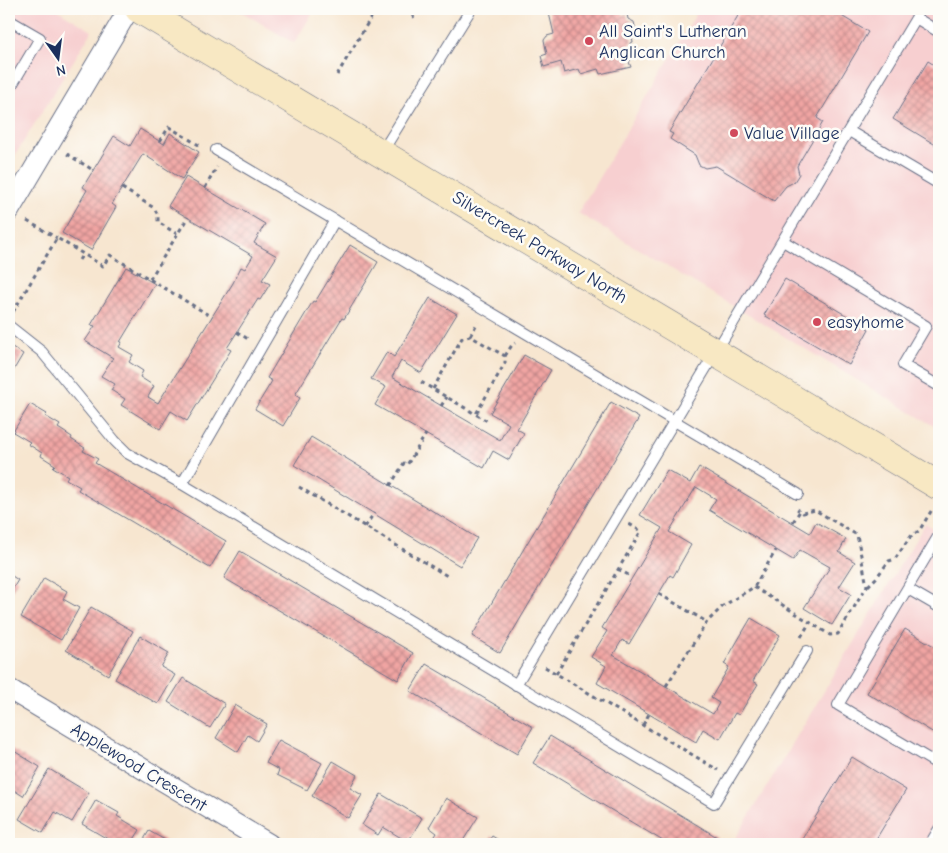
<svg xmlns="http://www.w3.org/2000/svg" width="948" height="853" viewBox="0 0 948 853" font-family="'Comic Neue',sans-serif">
<defs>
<pattern id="building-cross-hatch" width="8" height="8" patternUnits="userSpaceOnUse" patternTransform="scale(1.25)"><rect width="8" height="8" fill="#f1a5a3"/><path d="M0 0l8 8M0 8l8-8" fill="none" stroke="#c28788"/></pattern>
</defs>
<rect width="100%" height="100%" fill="#fdfcf7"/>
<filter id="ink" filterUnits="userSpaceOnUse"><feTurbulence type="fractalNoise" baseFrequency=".02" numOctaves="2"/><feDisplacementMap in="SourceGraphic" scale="10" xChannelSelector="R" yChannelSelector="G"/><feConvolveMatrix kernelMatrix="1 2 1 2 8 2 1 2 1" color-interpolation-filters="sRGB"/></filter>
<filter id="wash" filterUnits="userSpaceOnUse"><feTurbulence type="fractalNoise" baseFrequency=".0096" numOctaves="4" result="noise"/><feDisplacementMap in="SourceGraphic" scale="20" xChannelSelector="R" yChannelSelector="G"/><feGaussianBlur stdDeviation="1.12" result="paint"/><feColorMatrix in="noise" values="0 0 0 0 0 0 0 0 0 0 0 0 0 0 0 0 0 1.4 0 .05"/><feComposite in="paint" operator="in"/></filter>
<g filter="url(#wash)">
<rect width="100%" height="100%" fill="#f7e6d0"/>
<g fill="#f7cfd0">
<path d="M9,9h47l36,22 -83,134z"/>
<path d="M237,9h78l-21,34z"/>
<path d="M699,9h237l3,2v418l-361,-216z"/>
<path d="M925,524l14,8v312h-207z"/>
</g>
<g id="blocks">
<g fill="url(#building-cross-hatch)">
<path d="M548,9h73l2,6 4,-1 1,5 6,3 2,9 -4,5 1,6 -3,1 4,14 -5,5 2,5 -31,7 -2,-5 -17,5 -2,-5 -15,4 -3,-11 -17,5 -3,-11 6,-2 -3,-14 3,-4 7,-2z"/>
<path d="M742,9h88l38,23 -51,86 6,4 -26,44 2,8 -5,8 -8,4 -12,15 -58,-35 -11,2 -6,-3 -4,-10 -25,-16 3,-5 -4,-2z"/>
<path d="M928,61l11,7v79l-46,-28z"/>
<path d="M140,129l24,15 6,-11 29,19 -17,27 -39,-25 -31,50 4,3 -25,43 -29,-17 25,-43 -4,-3 31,-51 16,10z"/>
<path d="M186,177l79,47 -11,19 23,13 -15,24 8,4 -10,16 -2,-1 -31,49 4,2 -44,71 -16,-10 -11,18 -39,-24 4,-6 -14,-9 4,-6 -14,-8 12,-18 -28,-17 10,-15 -4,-1 35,-58 29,17 -35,58h2l-3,5 14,8 -4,7 14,9 -3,6 14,9 -6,11 10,6 75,-120 8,-16 4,2 8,-13 -85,-50z"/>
<path d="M350,245l28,17 -34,57 -2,-1 -47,77 5,3 -17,28 -28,-17 17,-28 -5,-3 46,-77 2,1z"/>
<path d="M785,279l84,50 -20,36 -85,-50z"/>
<path d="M430,298l27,16 -36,59 -20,-12 -9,16 108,63 9,-16 -19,-11 34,-58 27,15 -34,59 7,4 -15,27 -16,-9 -9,17 -109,-63 11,-18 -15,-8 16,-27 7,5z"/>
<path d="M9,345l14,9 -14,24z"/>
<path d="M611,402l28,16 -139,235 -28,-17z"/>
<path d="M30,404l17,10 -2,2 15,9 -2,3 14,9 -1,2 14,9 -2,3 15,8 -3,4 131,78 -16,27 -132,-78 2,-3 -14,-8 2,-3 -15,-9 2,-2 -14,-9 1,-3 -14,-9 2,-2 -17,-10z"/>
<path d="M311,437l166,101 -17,28 -166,-101z"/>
<path d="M699,467l111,66 6,-11 30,17 -7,13 16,10 -16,25 12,7 -19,31 -28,-17 26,-41 -30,-17 -7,10 -84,-50 7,-11 -20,-12 -27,45 22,13 -18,32 -3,-2 -41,69 -7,-4 -9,15 100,59 6,-11 -8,-5 18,-31 -5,-3 27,-46 29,17 -27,46 5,3 -19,31 -4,-2 -15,26 -17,-10 -7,13 -99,-59 9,-17 -15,-9 16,-26 -5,-3 60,-100 -22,-13 27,-45 23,13z"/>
<path d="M240,551l173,102 -15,27 -174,-102z"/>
<path d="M9,574l9,6 -9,15z"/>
<path d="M44,578l23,13 -4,8 16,9 -18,32 -40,-23z"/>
<path d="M91,607l42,24 -25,44 -42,-25z"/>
<path d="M905,629l34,20v87l-72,-43z"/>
<path d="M140,636l29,17 -8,14 14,8 -17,29 -43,-25z"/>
<path d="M426,664l107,63 -16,27 -107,-63z"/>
<path d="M183,678l42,26 -15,24 -42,-26z"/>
<path d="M235,705l32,19 -10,17 -9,-6 -10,17 -22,-14z"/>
<path d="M550,736l167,101 -5,7h-44l-135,-81z"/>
<path d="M279,740l43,23 -15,27 -30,-15 2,-5 -13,-7z"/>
<path d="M9,748l31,19 -17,29 -14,-9z"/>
<path d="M852,757l54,33 -33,54h-74z"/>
<path d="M333,761l24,14 -7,13 12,7 -14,23 -36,-22z"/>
<path d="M49,769l40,24 -17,29 -17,-10 -12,21 -24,-14z"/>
<path d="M381,794l41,24 -14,24 -25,-15 -5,8 -16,-10z"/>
<path d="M446,798l32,19 -17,27h-31l7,-11 -8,-6z"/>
<path d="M96,800l23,13 -2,3 23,14 -9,14h-15l-34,-20z"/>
<path d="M149,831l23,13h-31z"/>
<path d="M492,836l13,8h-19z"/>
</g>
</g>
</g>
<g filter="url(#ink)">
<use href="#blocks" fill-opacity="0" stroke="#686f86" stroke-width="1"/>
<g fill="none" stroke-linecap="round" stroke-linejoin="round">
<defs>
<g id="lane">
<path d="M9,20l31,18 -31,52"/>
<path d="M849,131l90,53"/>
<path d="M216,150l582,344"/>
<path d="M382,152l89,-143"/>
<path d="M783,241l143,85 -23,39 36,21"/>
<path d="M9,326l33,26 73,89 12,12 55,31 532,319 93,-152"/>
<path d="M182,484l153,-264"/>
<path d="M939,535l-101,170 101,60"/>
<path d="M908,589l31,18"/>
<path d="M516,685c133,-223 267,-444 400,-667l23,14"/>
<path d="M930,844l9,-15"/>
</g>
<g id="street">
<path d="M9,211l120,-202"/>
<path d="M9,689l260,155"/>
</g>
<path id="secondary" d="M139,9l800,477"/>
</defs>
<use href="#lane" stroke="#686f86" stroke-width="12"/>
<use href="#street" stroke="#686f86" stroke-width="22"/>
<use href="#secondary" stroke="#686f86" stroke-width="29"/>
<g stroke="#686f86" stroke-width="3" stroke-dasharray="4 4" stroke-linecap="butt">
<path d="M409,9l5,9"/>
<path d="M337,75l39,-66"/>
<path d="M160,141l9,-14 33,20"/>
<path d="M67,154l26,16"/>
<path d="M122,188l32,20 4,7v7l19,12"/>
<path d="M205,188l12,-21"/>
<path d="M27,221l30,17"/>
<path d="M79,260l4,-6"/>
<path d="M150,279l38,-62"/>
<path d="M13,312l44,-74 46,28 7,-11 102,62"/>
<path d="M237,332l11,7"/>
<path d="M470,336l8,-14"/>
<path d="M505,356l7,-11 3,-2"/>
<path d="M421,382l68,40"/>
<path d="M433,389l29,-51 8,-2 35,20v7l-29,51"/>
<path d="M441,406l6,-9"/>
<path d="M390,486l14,-23 3,2 19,-31"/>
<path d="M299,487l150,90"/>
<path d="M793,522l7,-11"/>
<path d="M365,527l9,-14"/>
<path d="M618,569l14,8"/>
<path d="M868,586l8,-8 13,-17 6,-2 17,-24 7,-4 14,-23"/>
<path d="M754,587l76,48 8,-1 29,-48 -10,-51 -42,-25 -12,3 -6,-4"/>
<path d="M659,594l48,28"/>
<path d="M801,637l9,-15"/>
<path d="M545,667l173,103"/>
<path d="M556,674l85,-143 -12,-7"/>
<path d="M666,686l41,-64 16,-16 31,-19 22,-37"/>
<path d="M643,725l6,-11"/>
</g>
<use href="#lane" stroke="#fff" stroke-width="10"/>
<use href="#street" stroke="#fff" stroke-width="20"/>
<use href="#secondary" stroke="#f8e8c3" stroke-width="28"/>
</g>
</g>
<g fill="#d1495b" stroke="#fdfcf7" stroke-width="2">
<circle cx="589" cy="41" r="5"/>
<circle cx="734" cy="133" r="5"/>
<circle cx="817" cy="322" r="5"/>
</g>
<g text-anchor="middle" stroke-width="5" stroke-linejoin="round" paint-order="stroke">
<g font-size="18" fill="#1b2f5e" stroke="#fdfcf7" text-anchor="start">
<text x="599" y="37">All Saint's Lutheran<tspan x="599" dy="21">Anglican Church</tspan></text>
<text x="744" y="139">Value Village</text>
<text x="827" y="328">easyhome</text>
</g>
<g font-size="18" fill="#1b2f5e" stroke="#fdfcf7">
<text transform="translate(540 247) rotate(31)" y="6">Silvercreek Parkway North</text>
<text transform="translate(139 767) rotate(31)" y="6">Applewood Crescent</text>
</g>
</g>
<rect width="948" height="853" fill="none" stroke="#fdfcf7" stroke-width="30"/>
<g transform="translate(58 58) rotate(166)" stroke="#fdfcf7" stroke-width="4" paint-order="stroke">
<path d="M0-4L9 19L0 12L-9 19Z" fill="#1b2f5e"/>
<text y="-8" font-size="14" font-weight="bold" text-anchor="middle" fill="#1b2f5e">N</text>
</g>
</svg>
